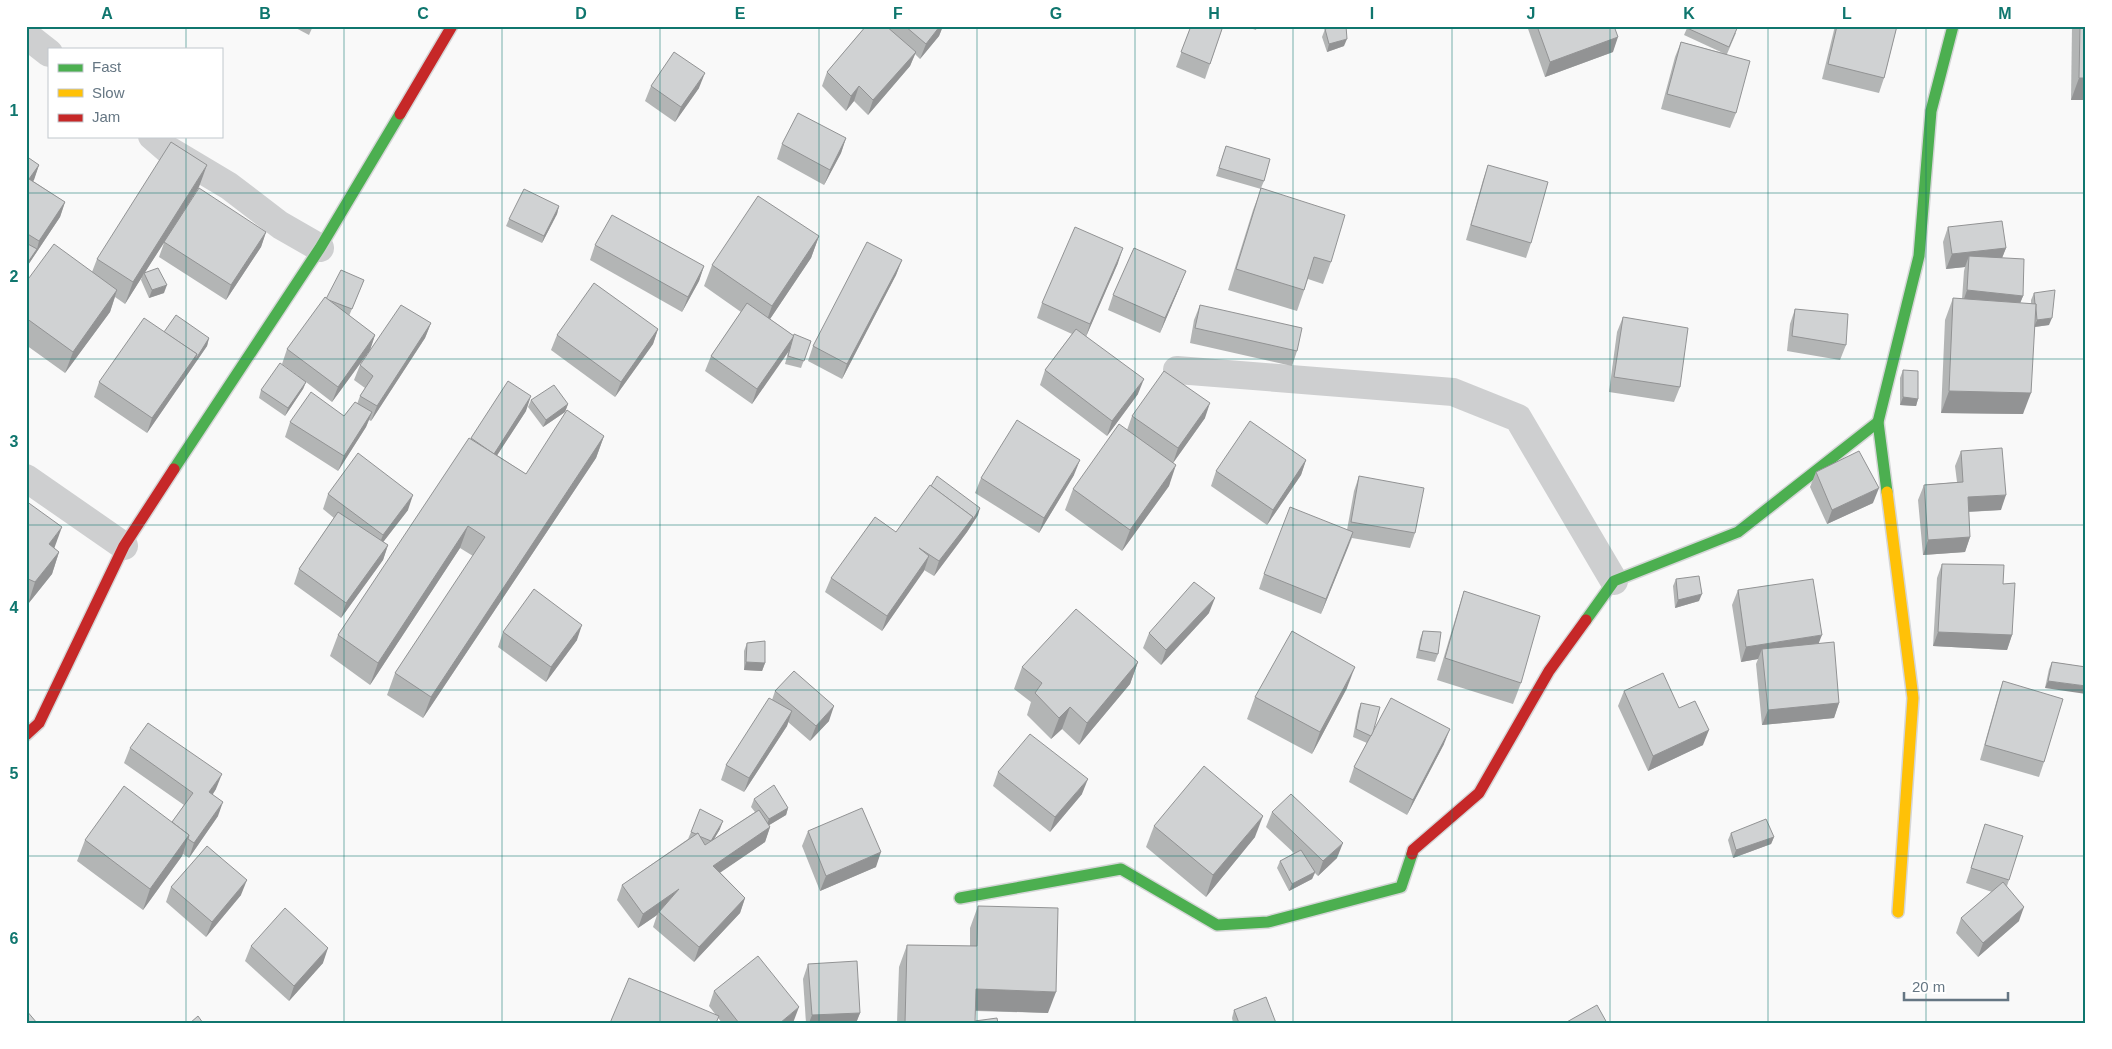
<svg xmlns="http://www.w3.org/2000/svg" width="2112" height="1049" viewBox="0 0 2112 1049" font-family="Arial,sans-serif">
<rect width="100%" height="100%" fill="#f9f9f9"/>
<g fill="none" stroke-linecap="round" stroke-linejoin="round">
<defs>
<g id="fast">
<path d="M174,469l146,-221 80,-134"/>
<path d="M1887,492l-9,-70 41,-166 12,-145 22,-85"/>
<path d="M1586,620l28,-39 124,-49 140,-110"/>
<path d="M960,898l161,-29 96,56 51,-3 133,-35 11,-33"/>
</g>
<path id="slow" d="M1887,492l26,206 -15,214"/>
<g id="jam">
<path d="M400,114l52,-88"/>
<path d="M26,735l13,-12 85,-177 50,-77"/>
<path d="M1412,854l1,-4 66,-57 70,-122 37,-51"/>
</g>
</defs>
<use href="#fast" stroke="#d5d6d7" stroke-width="14"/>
<use href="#slow" stroke="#d5d6d7" stroke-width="14"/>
<use href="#jam" stroke="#d5d6d7" stroke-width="14"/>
<g stroke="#cecfd0" stroke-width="28">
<path d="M26,35l23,18"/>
<path d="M152,136l15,13 62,37 51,39 40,23"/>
<path d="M1177,370l276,22 65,26 96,163"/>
<path d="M26,478l98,68"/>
</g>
<use href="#fast" stroke="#4caf50" stroke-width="11"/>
<use href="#slow" stroke="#ffc107" stroke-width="11"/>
<use href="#jam" stroke="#c62828" stroke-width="11"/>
</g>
<g fill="#b3b5b5">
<path d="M292,26h21l-4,9z"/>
<path d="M866,26h77l-4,10 -19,23 -5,-5 -5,12 -42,49 -14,-14 -8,10 -24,-25 5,-14z"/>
<path d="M1191,26h32l-18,53 -29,-12z"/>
<path d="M1244,26h13l-1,4z"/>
<path d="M1527,26h87l-1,26 -68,25z"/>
<path d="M1688,26l48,7 -9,21 9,59 -6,15 -69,-19 14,-52 6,-15 42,11 -39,-18z"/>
<path d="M1835,26h62l-13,52 -5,15 -57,-14z"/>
<path d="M2072,26h14v74h-15z"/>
<path d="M1325,29l19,17 -17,6 -5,-15z"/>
<path d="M651,86l48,2 -24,34 -30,-21z"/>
<path d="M846,138l-5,15 -17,32 -47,-26 5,-15z"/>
<path d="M1226,146l38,35 -3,7 70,74 -8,22 -15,-5 -11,32 -69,-21 25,-80 8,-21 -45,-13z"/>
<path d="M26,156l13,9 -6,16 32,21 -5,15 -34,51z"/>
<path d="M1488,165l43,78 -5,15 -60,-18 17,-60z"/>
<path d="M199,187l-13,21 80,24 -5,15 -35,53 -67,-43 5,-14 -19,29 19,21 -15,5 -8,-18 1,-3 -17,27 -10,-7 -5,15 -45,61 -39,-28v-63l66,-10 5,-13z"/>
<path d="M559,206l-2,8 -15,29 -36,-17 3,-7z"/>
<path d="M1948,227l58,21 -4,10 21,38 -3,7h11v-3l3,-7 15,32 -14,2 -12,87 -82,-1 4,-93 8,-22 9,1 2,-28 1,-4 -19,2 -3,-27z"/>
<path d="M819,236l-8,22 -41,61 24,17 17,5 -10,27 -16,-4 4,-15 -37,55 -47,-33 6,-15 30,-44 -37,-26 8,-21z"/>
<path d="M595,245l109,21 -5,15 -17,31 -92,-52z"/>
<path d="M902,260l-6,15 -54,104 -34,-18 5,-15z"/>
<path d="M1118,263l-32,73 52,58 -31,42 -67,-51 5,-15 27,-36 -35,-16 5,-15z"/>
<path d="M364,280l-15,36 26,19 -5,15 -38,52 -26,-20 -3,7 -18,27 -26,-18 2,-8 37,-14 -16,-12 5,-15 40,-50z"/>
<path d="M1180,286l-20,47 -52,-23 5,-15z"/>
<path d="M1200,305l97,46 -5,15 -102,-23 4,-23z"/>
<path d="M1795,309l51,36 -6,15 -53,-9 3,-27z"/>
<path d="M1623,317l57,70 -6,15 -65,-10 8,-60z"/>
<path d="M431,323l-6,15 -54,83 -2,-1 -3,7 -28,44 -53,-34 5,-15 54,-6 13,-12 3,-8 5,-8 -11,-8 6,-15z"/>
<path d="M658,329l-5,15 -38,53 -64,-47 6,-15z"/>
<path d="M164,332l45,6 -2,8 -60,87 -53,-36 5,-15z"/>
<path d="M1903,370l15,29 -2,7 -16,-1v-27z"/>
<path d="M531,400l37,4 -3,8 -22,15 -15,-20z"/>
<path d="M526,411l-29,44 29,19 78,-38 -8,22 -173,260 -36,-23 8,-22 78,-117 -13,-8 -90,137 -40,-29 8,-21 133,-197z"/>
<path d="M1132,416l73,2 -32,45 -4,23 -47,65 -57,-41 8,-21 54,-59z"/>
<path d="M1961,451l40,59 -32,2 1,25 -5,15 -42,3 -5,-55 6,-15 33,-3 -2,-16z"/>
<path d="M1306,460l-5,15 -34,50 -56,-39 5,-15z"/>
<path d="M1816,472l57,31 -46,21 -17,-37z"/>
<path d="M1074,475l-35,58 -64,-40 6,-15z"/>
<path d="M1359,476l56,57 -5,15 -58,-10 -31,76 -62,-25 5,-15 83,-44 7,-39z"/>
<path d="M328,494l80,16 -25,32 5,3 -5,15 -42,58 -47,-34 5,-15 35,-51 -11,-9z"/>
<path d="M26,501l28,47 5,4 -7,22 -24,30 -2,-1z"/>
<path d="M978,515l-11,17 -33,44 -10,-6 -42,61 -57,-39 6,-14 65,-46z"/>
<path d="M1942,564l61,20 9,51 -5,15 -74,-4 4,-68z"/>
<path d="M1676,579l23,22 -24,7 -2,-22z"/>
<path d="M1738,590l81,54 20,59 -5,15 -72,7 -6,-61 2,-5 -17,3 -9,-57z"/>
<path d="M1464,591l57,92 -8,21 -76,-24 20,-67z"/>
<path d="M1209,613l-48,52 -18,-17 6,-15z"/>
<path d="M1423,631l15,23 -3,8 -19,-4 4,-19z"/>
<path d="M503,632l74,8 -31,42 -48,-35z"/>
<path d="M747,643l18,20 -3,8 -18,-1v-19z"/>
<path d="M1138,662l-8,22 -51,61 -17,-16 -11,10 -24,-24 4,-13 -17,-13 8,-22z"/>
<path d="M2052,662l34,5 -41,21 4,-19z"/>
<path d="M2003,681l41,81 -5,15 -59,-17 18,-64z"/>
<path d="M1347,688l-35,66 -65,-35 8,-22z"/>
<path d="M775,691l54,30 -19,20 -22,-19 -1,4 -43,66 -23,-12 5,-15 46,-65z"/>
<path d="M1624,691l55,17 24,37 -55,26 -30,-65z"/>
<path d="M1361,703l12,29 71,12 -37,71 -58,-33 5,-15 13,-24 -14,-6 5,-26z"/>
<path d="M130,748l86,41 -3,5 5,22 -29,42 -6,-4 -1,2 -39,54 -66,-49 8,-21 87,-18 12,-17 -60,-42z"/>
<path d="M998,772l84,22 -32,38 -57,-46z"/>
<path d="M754,799l34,9 -2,7 -17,10 1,2 -5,15 -45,30 25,26 -5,15 -46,49 -41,-35 4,-12 -19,13 -21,-28 5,-15 66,-46 3,-7 29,-3 -6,10 41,-27 -4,-5z"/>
<path d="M1272,812l65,46 -19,18 -3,-3 -3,6 -23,12 -12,-23 3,-7 14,-8 -28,-26z"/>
<path d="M1985,824l24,56 -2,6 12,35 -41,36 -22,-24 5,-15 31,-26 -26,-9z"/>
<path d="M1154,826l101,11 -49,60 -60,-50z"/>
<path d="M808,831l68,36 -56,24 -18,-45z"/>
<path d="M1731,833l43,4 -3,7 -38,14 -5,-18z"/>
<path d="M171,887l70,8 -35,42 -40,-35z"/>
<path d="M978,906l70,107 -73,-2v10l23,2h-101l2,-56 8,-22 63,1v-18z"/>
<path d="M251,946l72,17 -34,38 -44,-40z"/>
<path d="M808,964l52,49 -4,10h-50l-3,-44z"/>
<path d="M714,991l80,31 -1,1h-71l-13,-17z"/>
<path d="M1234,1010l42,13h-43l-1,-5z"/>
</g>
<g fill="#929394">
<path d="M940,26h3l-4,10 -19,23 6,-15z"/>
<path d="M1618,37l-5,15 -68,25 5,-15z"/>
<path d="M1347,39l-3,7 -17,6 2,-8z"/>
<path d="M916,52l-6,14 -42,49 5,-15z"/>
<path d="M705,73l-6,15 -24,34 6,-15z"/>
<path d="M2079,78h7v22h-15z"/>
<path d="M859,86l-5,15 -8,10 5,-15z"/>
<path d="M846,138l-5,15 -17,32 6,-15z"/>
<path d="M39,165l-5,15 -8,10 3,-11z"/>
<path d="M207,165l-8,22 -55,87v-1l-2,4 -17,27 8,-22z"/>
<path d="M65,202l-5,15 -34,51v-3l11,-16 2,-8z"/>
<path d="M559,206l-2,8 -15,29 2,-7z"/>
<path d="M266,232l-5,15 -35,53 5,-15z"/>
<path d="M819,236l-8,22 -47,70 8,-22z"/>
<path d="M1123,248l-5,15 -33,76 5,-15z"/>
<path d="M2006,248l-6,15 -31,-7 -4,11 -19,2 6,-15z"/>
<path d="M902,260l-6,15 -54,104 5,-15z"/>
<path d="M704,266l-5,15 -17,31 6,-15z"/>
<path d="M1186,271l-6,15 -20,47 5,-15z"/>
<path d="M167,285l-3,8 -15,5 3,-8z"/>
<path d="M117,290l-7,22 -45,61 8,-21z"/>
<path d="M1967,290l56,6 -6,15 -55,-6z"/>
<path d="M2052,318l-3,7 -15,2 3,-7z"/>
<path d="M431,323l-6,15 -54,83 6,-15z"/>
<path d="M658,329l-5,15 -38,53 6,-15z"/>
<path d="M375,335l-5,15 -38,52 6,-15z"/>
<path d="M794,336l-5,15 -37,53 5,-15z"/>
<path d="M209,338l-2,8 -60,87 5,-15 45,-64z"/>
<path d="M1144,379l-6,15 -31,42 5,-15z"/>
<path d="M306,382l-3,7 -18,27 3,-8z"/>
<path d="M1949,391l82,2 -8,21 -82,-1z"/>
<path d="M531,396l-5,15 -41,63 5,-15z"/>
<path d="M1903,397l15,2 -2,7 -16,-1z"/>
<path d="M1210,403l-5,15 -32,45 5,-15z"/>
<path d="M568,404l-3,8 -22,15 3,-7z"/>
<path d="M372,412l-6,15 -28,44 6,-15z"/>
<path d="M604,436l-8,22 -173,260 8,-21z"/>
<path d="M1080,460l-6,15 -35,58 5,-15z"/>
<path d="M1306,460l-5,15 -34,50 6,-15z"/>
<path d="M1176,465l-7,21 -47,65 8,-21z"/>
<path d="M1879,488l-6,15 -46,21 5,-14z"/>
<path d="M413,495l-5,15 -31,40 6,-15z"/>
<path d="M2006,495l-5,15 -39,2 6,-15z"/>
<path d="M980,508l-2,7 -11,17 -33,44 5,-15z"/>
<path d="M468,526l-8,22 -90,137 8,-22z"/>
<path d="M62,527l-8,22 -5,-5z"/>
<path d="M1353,532l-5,15 -27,67 5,-15z"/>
<path d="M1970,537l-5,15 -42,3 5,-15z"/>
<path d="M388,545l-5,15 -42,58 5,-15z"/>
<path d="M59,552l-7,22 -24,30 7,-22z"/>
<path d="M929,556l-5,15 -42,60 5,-15z"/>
<path d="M1702,594l-3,7 -24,7 3,-8z"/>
<path d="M1215,598l-6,15 -48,52 5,-15z"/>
<path d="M582,625l-5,15 -31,42 5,-15z"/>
<path d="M1938,632l74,3 -5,15 -74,-4z"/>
<path d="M1822,635l-6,15 -54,-1 -4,10 -17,3 5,-15z"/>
<path d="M746,662l19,1 -3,8 -18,-1z"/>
<path d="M1138,662l-8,22 -51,61 8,-22z"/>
<path d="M1355,667l-8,21 -35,66 8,-22z"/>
<path d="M2048,681l38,5v8l-41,-6z"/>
<path d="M1839,703l-5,15 -72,7 6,-15z"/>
<path d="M834,706l-5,15 -19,20 6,-15z"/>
<path d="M1070,707l-8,22 -11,10 8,-21z"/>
<path d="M792,711l-5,15 -43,66 5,-14z"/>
<path d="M1450,729l-6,15 -37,71 6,-15z"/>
<path d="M1709,730l-6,15 -55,26 5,-15z"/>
<path d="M222,774l-6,15 -12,18 5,-15z"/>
<path d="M1088,779l-6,15 -32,38 5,-15z"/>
<path d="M223,802l-5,14 -29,42 5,-15z"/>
<path d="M788,808l-2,7 -20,12 3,-8z"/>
<path d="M1263,816l-8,21 -49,60 7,-22z"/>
<path d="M723,821l-3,8 -12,20 3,-8z"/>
<path d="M770,827l-5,15 -57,39 5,-15z"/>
<path d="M189,835l-7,21 -39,54 7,-21z"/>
<path d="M1774,837l-3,7 -38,14 3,-8z"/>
<path d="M1343,843l-6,15 -19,18 5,-15z"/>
<path d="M881,852l-5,15 -56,24 6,-15z"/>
<path d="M1315,872l-3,7 -23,12 3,-7z"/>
<path d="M247,880l-6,15 -35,42 6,-15z"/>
<path d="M679,889l-20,23 -2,3 -19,13 5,-14z"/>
<path d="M745,898l-5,15 -46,49 5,-15z"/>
<path d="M2024,907l-5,14 -41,36 5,-14z"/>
<path d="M328,948l-5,15 -34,38 5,-15z"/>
<path d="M976,989l80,3 -8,21 -80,-3z"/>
<path d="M799,1007l-6,16h-13z"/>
<path d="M860,1013l-4,10h-47l3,-8z"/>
</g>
<g fill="#d0d2d3" stroke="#929394">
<path d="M866,26h20l30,26 -43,48 -14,-14 -8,10 -24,-24z"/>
<path d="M905,26h35l-14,18z"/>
<path d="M1191,26h32l-13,38 -29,-12z"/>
<path d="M1337,26h9l1,13 -18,5 -4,-15z"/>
<path d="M1537,26h77l4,11 -68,25z"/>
<path d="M1688,26h50l-9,21 -42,-19z"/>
<path d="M1837,26h60l-13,52 -56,-14z"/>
<path d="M2080,26h6v52h-7z"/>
<path d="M1681,42l69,19 -14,52 -69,-19z"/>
<path d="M674,52l31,21 -24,34 -30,-21z"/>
<path d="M798,113l48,25 -16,32 -48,-26z"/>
<path d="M171,142l36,23 -74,117 -36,-23z"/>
<path d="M1226,146l44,13 -6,22 -45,-13z"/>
<path d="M26,156l13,9 -10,14 36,23 -26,39 -13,-8z"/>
<path d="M1488,165l60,17 -17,61 -60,-18z"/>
<path d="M199,188l67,44 -35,53 -67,-43z"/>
<path d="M1261,188l84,27 -14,47 -17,-5 -10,33 -68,-21z"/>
<path d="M524,189l35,17 -15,30 -35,-17z"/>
<path d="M758,196l61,40 -47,70 -60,-41z"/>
<path d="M612,215l92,51 -16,31 -93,-52z"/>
<path d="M2002,221l4,27 -54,6 -4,-27z"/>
<path d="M1075,227l48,21 -33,76 -48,-21z"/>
<path d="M867,242l35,18 -55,104 -34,-18z"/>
<path d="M26,243l11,6 -11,16z"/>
<path d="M54,244l63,46 -44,62 -47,-34v-36z"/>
<path d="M1134,248l52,23 -21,47 -52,-23z"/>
<path d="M1969,256l55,3 -1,37 -56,-6z"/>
<path d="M158,268l9,17 -15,5 -8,-17z"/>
<path d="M341,270l23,10 -12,29 -26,-10z"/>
<path d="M594,283l64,46 -37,53 -64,-47z"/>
<path d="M2055,290l-3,28 -15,2 -1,-11v-5h-1l-1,-11z"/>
<path d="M325,297l50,38 -37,52 -51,-38z"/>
<path d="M1953,298l83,6 -5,89 -82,-2z"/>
<path d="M747,303l47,33 -37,53 -46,-33z"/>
<path d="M401,305l30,18 -54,83 -17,-10 13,-20 -13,-11z"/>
<path d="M1200,305l102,23 -5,23 -102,-23z"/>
<path d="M1795,309l53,5 -2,31 -54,-9z"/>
<path d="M176,315l33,23 -15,24 3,-8 -33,-22z"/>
<path d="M1623,317l65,11 -8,59 -66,-10z"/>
<path d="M144,318l53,36 -45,64 -53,-36z"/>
<path d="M1076,329l68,50 -32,42 -67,-51z"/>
<path d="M794,334l17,7 -7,20 -16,-5z"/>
<path d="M280,363l26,19 -18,26 -27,-18z"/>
<path d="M1903,370l15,1v28l-15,-2z"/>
<path d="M1164,371l46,32 -32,45 -46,-32z"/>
<path d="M508,381l23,15 -37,58 -23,-16z"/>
<path d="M554,385l14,19 -22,16 -15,-20z"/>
<path d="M311,392l33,24 11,-14 17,10 -28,44 -54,-34z"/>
<path d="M567,410l37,26 -173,261 -36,-24 90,-136 -17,-11 -90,137 -40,-28 131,-197 57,36z"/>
<path d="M1017,420l63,40 -36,58 -63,-40z"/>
<path d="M1250,421l56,39 -33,50 -57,-39z"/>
<path d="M1119,424l57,41 -46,65 -57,-41z"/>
<path d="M2002,448l4,47 -38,2 2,40 -42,3 -4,-55 39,-3 -2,-31z"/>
<path d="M1859,451l20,37 -47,22 -16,-38z"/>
<path d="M358,453l55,42 -30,40 -55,-41z"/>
<path d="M937,476l43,32 -10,16 3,-7 -42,-31z"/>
<path d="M1359,476l65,12 -9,45 -64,-11z"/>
<path d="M930,485l43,32 -34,44 -20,-13 10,8 -42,60 -56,-38 44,-61 21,15z"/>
<path d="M26,501l36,26 -13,17 10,8 -24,30 -9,-4z"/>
<path d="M1290,507l63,25 -27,67 -62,-25z"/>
<path d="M338,512l50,33 -42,58 -47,-34z"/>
<path d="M1942,564l62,1 -1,19 12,-1 -3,52 -74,-3z"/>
<path d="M1699,576l3,18 -24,6 -2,-21z"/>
<path d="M1813,579l9,56 -76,12 -8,-57z"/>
<path d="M1194,582l21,16 -49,52 -17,-17z"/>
<path d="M534,589l48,36 -31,42 -48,-35z"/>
<path d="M1464,591l76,25 -19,67 -76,-25z"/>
<path d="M1076,609l62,53 -51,61 -17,-16 -11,11 -24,-25 7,-10 -20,-16z"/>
<path d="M1292,631l63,36 -35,65 -65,-35z"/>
<path d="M1423,631l18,1 -3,22 -19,-4z"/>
<path d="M765,641v22l-19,-1 1,-19z"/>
<path d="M1834,642l5,61 -71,7 -6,-61z"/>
<path d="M2052,662l34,5v19l-38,-5z"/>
<path d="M794,671l40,35 -18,20 -41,-35z"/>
<path d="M1663,673l16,35 16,-7 14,29 -56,26 -29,-65z"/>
<path d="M2003,681l60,18 -19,63 -59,-17z"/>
<path d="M769,698l23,13 -43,67 -23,-13z"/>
<path d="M1391,698l59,31 -37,71 -59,-33z"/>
<path d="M1361,703l19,4 -7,25 -2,4 -15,-7z"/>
<path d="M148,723l74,51 -13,18 14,10 -29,41 -6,-4 1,-4 -17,-13 21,-29 -63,-45z"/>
<path d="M1030,734l58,45 -33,38 -57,-45z"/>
<path d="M1204,766l59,50 -50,59 -59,-49z"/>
<path d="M774,785l14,23 -19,11 -15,-20z"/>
<path d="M124,786l65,49 -39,54 -65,-49z"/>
<path d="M1291,794l52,49 -20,18 -51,-49z"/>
<path d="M862,808l19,44 -55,24 -18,-45z"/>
<path d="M700,809l23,12 -12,20 -12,-5 -1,-3 -2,1 -5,-2z"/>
<path d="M759,810l11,17 -57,39 32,32 -46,49 -40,-35 20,-23 -36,25 -21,-29 76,-52 7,12z"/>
<path d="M1766,819l8,18 -38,13 -5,-17z"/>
<path d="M1985,824l38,12 -14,44 -38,-12z"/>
<path d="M207,846l40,34 -35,42 -41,-35z"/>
<path d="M1301,850l14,22 -23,12 -12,-23z"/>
<path d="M2003,882l21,25 -41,36 -22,-25z"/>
<path d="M978,906l80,2 -2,84 -80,-3 -1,34h-70l2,-78 70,1z"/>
<path d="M285,908l43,40 -34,38 -43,-40z"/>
<path d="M758,956l41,51 -19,16h-41l-25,-32z"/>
<path d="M857,961l3,52 -48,2 -4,-51z"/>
<path d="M629,978l90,38 -3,7h-106z"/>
<path d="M1266,997l10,26h-37l-5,-13z"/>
<path d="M1597,1005l10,18h-42z"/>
<path d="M26,1010l11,13h-11z"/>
<path d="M198,1016l5,7h-13z"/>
<path d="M997,1018l1,5h-23v-2z"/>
</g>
<path fill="none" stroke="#0f766e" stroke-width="1" stroke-opacity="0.55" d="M186,26v23M344,26v997M502,26v997M660,26v997M819,26v997M977,26v997M1135,26v997M1293,26v997M1452,26v997M1610,26v997M1768,26v997M1926,26v997M186,136v887M26,193h2060M26,359h2060M26,525h2060M26,690h2060M26,856h2060"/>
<rect width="2112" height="1049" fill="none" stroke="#ffffff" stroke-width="55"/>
<rect x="48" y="48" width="175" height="90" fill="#ffffff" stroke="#c1c8cd"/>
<rect x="58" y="64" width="25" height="8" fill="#4caf50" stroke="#c1c8cd"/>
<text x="92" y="72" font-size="15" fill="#657683">Fast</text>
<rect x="58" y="89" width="25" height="8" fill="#ffc107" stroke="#c1c8cd"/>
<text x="92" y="98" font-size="15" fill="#657683">Slow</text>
<rect x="58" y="114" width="25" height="8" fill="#c62828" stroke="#c1c8cd"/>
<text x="92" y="122" font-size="15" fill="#657683">Jam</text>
<path d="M1904 992v8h104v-8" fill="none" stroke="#657683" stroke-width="2.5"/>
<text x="1912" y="992" font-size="15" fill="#657683" stroke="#ffffff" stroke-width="4" paint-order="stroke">20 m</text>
<rect x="28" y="28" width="2056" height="994" fill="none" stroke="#0f766e" stroke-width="2"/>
<g font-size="16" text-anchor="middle" font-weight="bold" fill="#0f766e">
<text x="107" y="19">A</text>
<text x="265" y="19">B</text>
<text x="423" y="19">C</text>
<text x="581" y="19">D</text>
<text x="740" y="19">E</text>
<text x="898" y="19">F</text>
<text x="1056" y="19">G</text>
<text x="1214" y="19">H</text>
<text x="1372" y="19">I</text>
<text x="1531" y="19">J</text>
<text x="1689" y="19">K</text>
<text x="1847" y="19">L</text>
<text x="2005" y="19">M</text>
<text x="14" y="116">1</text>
<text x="14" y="282">2</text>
<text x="14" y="447">3</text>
<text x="14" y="613">4</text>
<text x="14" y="779">5</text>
<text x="14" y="944">6</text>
</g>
</svg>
